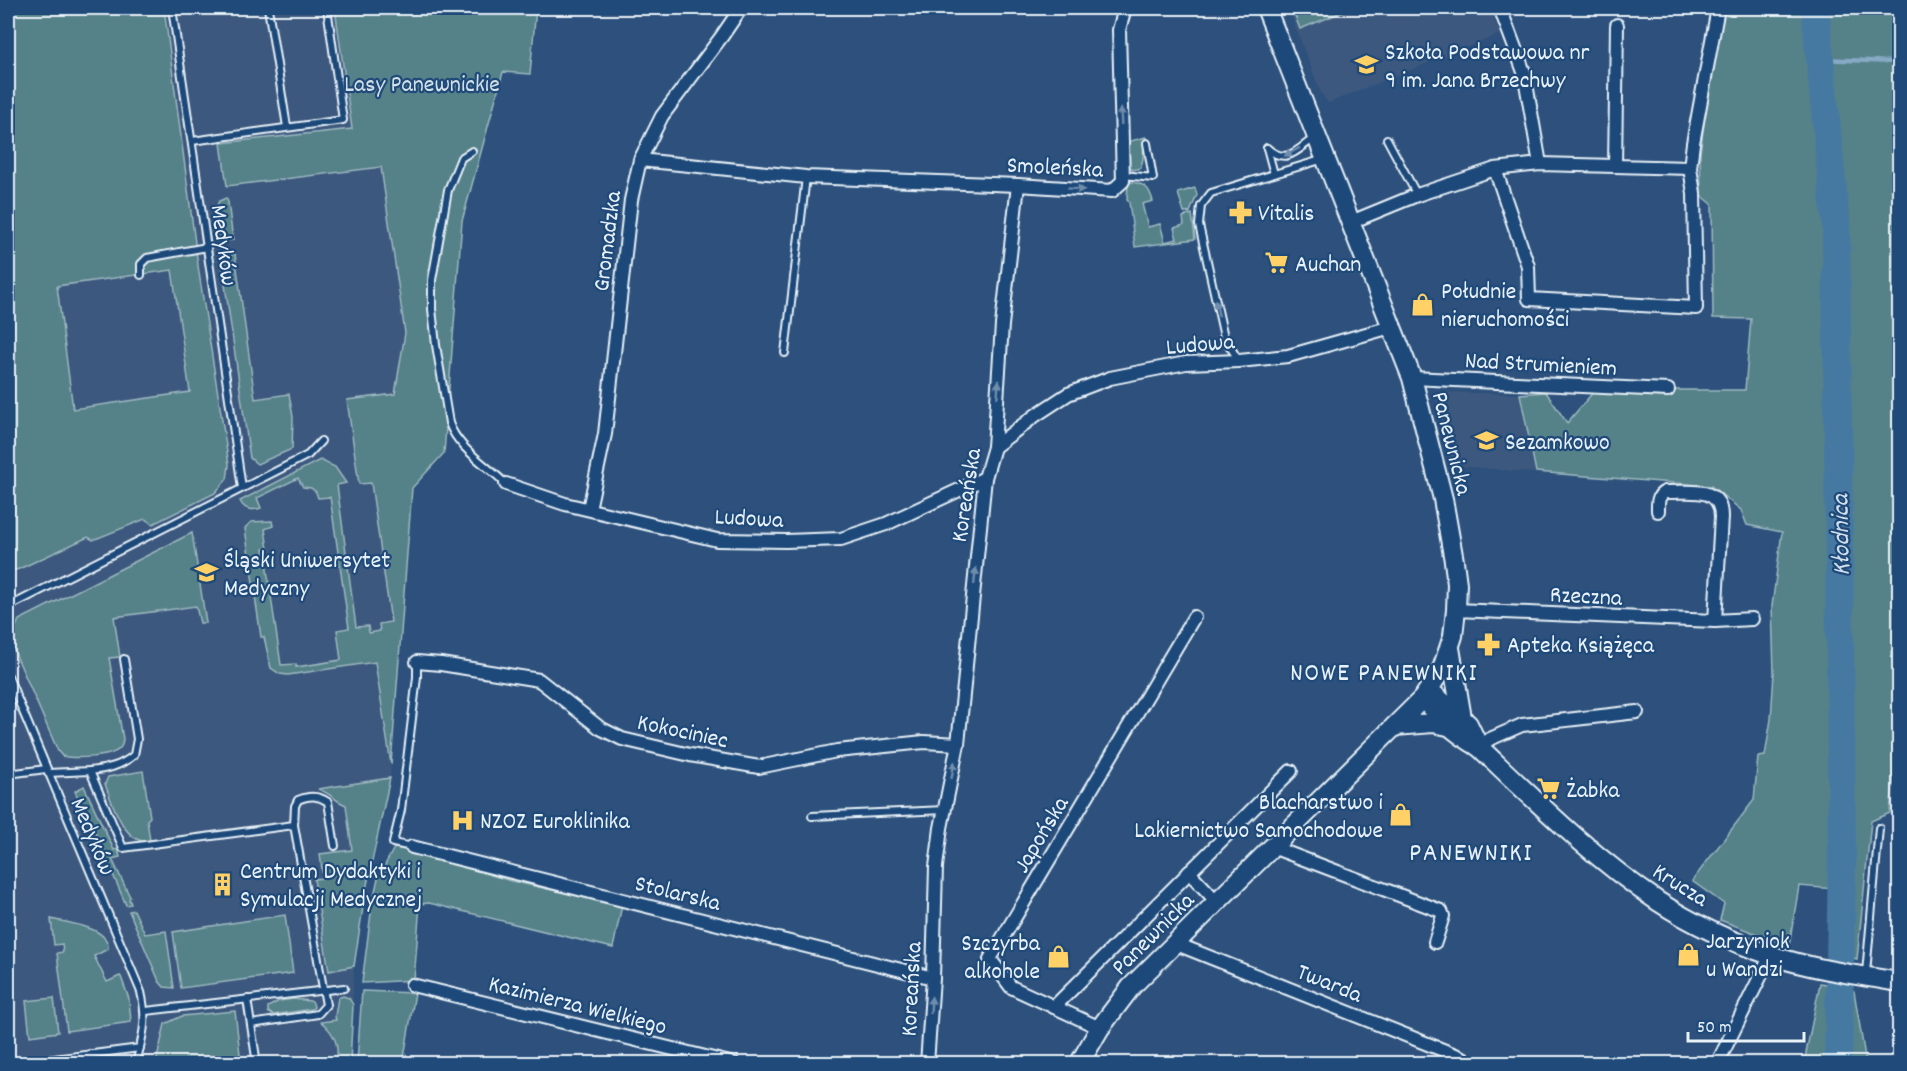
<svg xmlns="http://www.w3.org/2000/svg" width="1907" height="1071" viewBox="0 0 1907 1071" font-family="Dekko,sans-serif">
<rect width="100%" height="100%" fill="#2d517c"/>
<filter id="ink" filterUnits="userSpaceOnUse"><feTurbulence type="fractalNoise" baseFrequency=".0167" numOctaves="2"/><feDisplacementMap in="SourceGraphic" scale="12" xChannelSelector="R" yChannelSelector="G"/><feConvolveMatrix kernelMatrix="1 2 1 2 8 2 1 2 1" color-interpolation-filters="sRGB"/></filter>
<g filter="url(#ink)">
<g fill="#3d597e">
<path d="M164,8h212l5,158 24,167 -10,61 -48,7 65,87 -22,290 -25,116 -11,72 -4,97h-342v-837l181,-22z"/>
<path d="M1288,8h201l11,26 -172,69 -7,-10z"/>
<path d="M1435,392l84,2 16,79 -85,-8z"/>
</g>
<g fill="#548189" stroke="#9eb9c0" stroke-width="1.5" fill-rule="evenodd">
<path d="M8,8h156l35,265 30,192 -2,14 -12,14 -62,31 -8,-5 -52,21 -5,-3 -69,32 -11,3zM172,270l18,122 -117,17 -16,-123z"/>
<path d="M335,8h201l-6,66 -27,-2 -41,149 -18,232 -32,35 -21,276 -16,-102 -87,13 -8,-1 -9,-6 -7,-31h-3l-16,-109 6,-6 21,-1 1,5 -8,3 3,20h-4l17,116 15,-1v3l45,-7 -4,-30 12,-2 -19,-131 -12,1 -2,-6 -5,-4 -8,-1 -5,-9 -41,20 4,10c-9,3 -17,2 -21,-7l80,-41 15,7 11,16 -9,2 19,142 12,-1 1,7 11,-2 -1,-7 12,-2 -20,-139 -12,1 -12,-84 48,-6 10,-61 -24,-166 -154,19 -6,-43 131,-14z"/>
<path d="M1292,8h60l-52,21z"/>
<path d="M1724,8h89l20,214 -1,112 3,555 -36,-3 -10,60 -69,-26 4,-16 -32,-23 62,-81 4,-43 7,-1 6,-37 3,-46 -2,-67 10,-74 -35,-7 -6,-15 -30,-24 -175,-14 -16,-78 26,-2 21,31 28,-33 77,4 1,-4h72l6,-71 -38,-1 -1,-114 -11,-9 -1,-42 10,-73z"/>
<path d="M1819,8h81v706l-10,99 -19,8 -14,138 -12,-3 3,-90 -7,-641z"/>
<path d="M1146,137c-5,10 0,21 -6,31l-7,2 -6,-7v-21z"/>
<path d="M1131,182c14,2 18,5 22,19l-11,3 6,23 12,-3 5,18 12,-3 -3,-11 10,-3 -1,-8 9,-3 3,25 -60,8 -6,-45 -2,-2 1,-16z"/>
<path d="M1195,188l2,7 -7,17 -6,1 -6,-20z"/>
<path d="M226,198l2,4 5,38 -16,1 -2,-31 4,-9z"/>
<path d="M235,254l20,145 34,-5 4,23 -1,32 -35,15 -7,-6 -29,-201z"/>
<path d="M192,533l14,90h-6l-4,-17 -82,11 6,40 -11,1 14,81c-1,5 0,6 -3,9 -8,10 -46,11 -58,8l-4,-5 -46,-105 2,-15 5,-11z"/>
<path d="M143,771l7,46 -3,3 3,21c-25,5 -38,-38 -45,-57l3,-7z"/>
<path d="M390,778l-25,116 -11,72 -25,5 -15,-92 9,-1 -3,-24 32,-4 -6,-45c-11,-4 -17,-13 -28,-16z"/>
<path d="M84,786l30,64 4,-1 2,8 -8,2 18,38 -1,2 2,5 -5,1 -38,-89 -4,-3 -9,-22z"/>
<path d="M394,848l19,3 98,30 111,24 -9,43 -184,-45 -9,1 -6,76 -52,3 10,-78 6,-27z"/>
<path d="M134,910l11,24 21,-3 8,57 -10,-1 -5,-6 -30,-70z"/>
<path d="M285,915l8,58 -112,15 -8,-56z"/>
<path d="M51,919c16,4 59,8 57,30l-14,7 13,26 13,-6 1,1 8,22 2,23 -64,9 -10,-78 6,-1 -1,-8 -8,1z"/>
<path d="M1820,983l18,3 16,5 12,72h-62z"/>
<path d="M362,991l53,2 -12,70h-46z"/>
<path d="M343,996l6,2 4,7 -3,58h-14c4,-17 -1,-30 -15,-41l15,-2 -1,-4 3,-18z"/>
<path d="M54,998l4,34 -28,4 -4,-35z"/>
<path d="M294,999l16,2 3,2 1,4 -2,2 -39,6 -5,-3v-5l11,-6z"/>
<path d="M235,1011l6,52h-85l9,-39 17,-8z"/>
</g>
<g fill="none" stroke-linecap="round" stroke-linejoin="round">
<g stroke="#86a9c4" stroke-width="4.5">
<path d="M1821,59l73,3 6,3"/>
<path d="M1841,612l9,3"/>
</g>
<path stroke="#4579a2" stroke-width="28" d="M1815,8l21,215 6,640 -4,201"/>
<defs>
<g id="lane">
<path d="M172,8l70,480"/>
<path d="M268,8l19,119"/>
<path d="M1387,139l30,56"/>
<path d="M192,141l151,-21 -16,-112"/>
<path d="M1267,148c19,17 29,3 47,-10"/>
<path d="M1267,148l7,26"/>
<path d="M472,151l-11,7 -13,32 -16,90v29l4,36 13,78c9,26 38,42 57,61"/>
<path d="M1123,175l30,3 -6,-35"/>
<path d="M141,275v-11l6,-6 60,-11"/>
<path d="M785,353l21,-176"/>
<path d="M1239,361l-15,-24 -25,-112 2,-19 10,-13 113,-34"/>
<path d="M8,607l300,-152 13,-14"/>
<path d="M8,676l133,316c7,30 2,42 -5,72"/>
<path d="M90,771c17,-2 31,-5 44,-16l3,-16 -13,-80"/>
<path d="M48,773l42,-2 33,77 171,-23"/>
<path d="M8,774l38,-5"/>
<path d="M812,816l133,-6"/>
<path d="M412,847l-19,-4 8,-33 16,-133v-15"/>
<path d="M1866,973l13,-145"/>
<path d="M247,999l10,65"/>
<path d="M146,1011l198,-23"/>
<path d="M251,1024l67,-10 8,-9 -32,-180 1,-19 3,-6c11,-5 20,-5 30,2l7,44"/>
<path d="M15,1064l125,-16"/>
<path d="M88,1064l2,-10"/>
</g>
<g id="street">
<path d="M1500,8l24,64 16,92"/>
<path d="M640,160l166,17 212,8 94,6 11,-10 -4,-151 6,-22"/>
<path d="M1615,166l2,-141"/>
<path d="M1495,169l33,97 1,33 167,9 -2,-115 -4,-25 3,-25 25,-135"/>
<path d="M1351,222l66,-27 78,-26 45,-5 150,4"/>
<path d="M1412,378l256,12"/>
<path d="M994,447l42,-32 32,-21 42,-16 76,-15 53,-2 49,-5 103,-29"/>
<path d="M506,484l59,20 152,36 69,1 55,-2 45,-15 99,-46"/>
<path d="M589,509l16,-75 26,-234 9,-40 22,-44 60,-80 19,-28"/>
<path d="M1658,511c0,-8 -1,-15 7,-19 23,1 56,-8 56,25l-6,104"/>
<path d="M1456,610l210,9 49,2 37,-2"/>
<path d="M417,662l24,2 98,16 61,48 22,11 68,16 69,12 78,-16 87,-9 34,2"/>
<path d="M1479,747l11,-8 32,-14 115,-13"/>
<path d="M412,847l521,131"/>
<path d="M1272,847l169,64 2,5 -8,26"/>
<path d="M1189,872l28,30"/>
<path d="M1174,943l289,115 -2,6"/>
<path d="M412,985l322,79"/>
<path d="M1054,1007l237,-236"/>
<path d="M1100,1028l-89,-41 -21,-28 204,-342"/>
<path d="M927,1064l6,-86 3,-111 5,-39 17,-84 27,-266 9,-31 8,-122 16,-140"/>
<path d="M1717,1064l54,-109"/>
</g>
<g id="secondary">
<path d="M1450,648l12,70"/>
<path d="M1429,690l39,34 11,23"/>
<path d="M1423,698c16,21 34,36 56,49 57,54 114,111 180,155 34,22 73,40 111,53 42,14 86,20 130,27"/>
<path d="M1395,726l38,-3 15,3"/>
<path d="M1079,1064l21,-36 31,-41 292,-289 19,-29 11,-33 3,-26 1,-26 -3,-23 -11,-62 -31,-121 -146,-370"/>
</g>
</defs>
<use href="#lane" stroke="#e8f1f8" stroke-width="10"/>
<use href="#street" stroke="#e8f1f8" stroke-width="16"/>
<use href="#secondary" stroke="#e8f1f8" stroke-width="22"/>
<use href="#lane" stroke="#1f4a7a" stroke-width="6"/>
<use href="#street" stroke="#1f4a7a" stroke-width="12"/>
<use href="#secondary" stroke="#1f4a7a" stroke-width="18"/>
</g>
<defs><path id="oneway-solid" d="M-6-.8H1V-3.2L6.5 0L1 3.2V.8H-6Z" transform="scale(1.5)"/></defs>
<g fill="#6f8dac">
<use href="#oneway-solid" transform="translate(1121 116) rotate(-92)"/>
<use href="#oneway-solid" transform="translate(1292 152) rotate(152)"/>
<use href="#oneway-solid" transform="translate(1076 189) rotate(4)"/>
<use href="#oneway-solid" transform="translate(1217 308) rotate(-103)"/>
<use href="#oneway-solid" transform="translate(998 389) rotate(-86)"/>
<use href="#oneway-solid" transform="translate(975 576) rotate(-84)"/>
<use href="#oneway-solid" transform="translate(953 770) rotate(-80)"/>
<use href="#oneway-solid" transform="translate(931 1005) rotate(-86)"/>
</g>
</g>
<defs>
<symbol id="school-bare" viewBox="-9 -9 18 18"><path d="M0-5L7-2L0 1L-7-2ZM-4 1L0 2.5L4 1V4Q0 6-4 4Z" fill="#ffd166" stroke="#1f4a7a" stroke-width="2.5" paint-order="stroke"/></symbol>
<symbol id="pharmacy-bare" viewBox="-9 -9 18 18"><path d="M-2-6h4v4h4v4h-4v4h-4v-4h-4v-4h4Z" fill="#ffd166" stroke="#1f4a7a" stroke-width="2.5" paint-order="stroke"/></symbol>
<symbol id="supermarket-bare" viewBox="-9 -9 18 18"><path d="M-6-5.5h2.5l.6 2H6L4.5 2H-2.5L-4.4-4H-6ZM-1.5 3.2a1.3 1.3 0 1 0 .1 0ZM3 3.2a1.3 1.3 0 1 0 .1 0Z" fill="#ffd166" stroke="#1f4a7a" stroke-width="2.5" paint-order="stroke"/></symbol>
<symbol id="shop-bare" viewBox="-9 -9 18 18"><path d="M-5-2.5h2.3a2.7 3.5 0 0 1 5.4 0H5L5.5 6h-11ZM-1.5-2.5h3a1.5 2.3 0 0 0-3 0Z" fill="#ffd166" stroke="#1f4a7a" stroke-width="2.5" paint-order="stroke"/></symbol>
<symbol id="university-bare" viewBox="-9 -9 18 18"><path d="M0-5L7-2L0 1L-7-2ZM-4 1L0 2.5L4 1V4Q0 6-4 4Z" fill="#ffd166" stroke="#1f4a7a" stroke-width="2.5" paint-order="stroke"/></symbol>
<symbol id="hospital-bare" viewBox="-9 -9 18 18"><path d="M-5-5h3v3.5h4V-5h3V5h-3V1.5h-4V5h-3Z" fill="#ffd166" stroke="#1f4a7a" stroke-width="2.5" paint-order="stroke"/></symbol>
<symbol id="building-bare" viewBox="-9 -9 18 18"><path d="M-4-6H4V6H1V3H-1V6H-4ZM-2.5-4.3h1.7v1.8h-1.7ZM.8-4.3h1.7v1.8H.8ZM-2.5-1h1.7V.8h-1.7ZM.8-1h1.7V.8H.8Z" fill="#ffd166" stroke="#1f4a7a" stroke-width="2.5" paint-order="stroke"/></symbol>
</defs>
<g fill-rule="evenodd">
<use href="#school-bare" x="1350" y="48" width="33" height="33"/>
<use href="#pharmacy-bare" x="1224" y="196" width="33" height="33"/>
<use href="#supermarket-bare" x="1260" y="246" width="33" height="33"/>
<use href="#shop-bare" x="1406" y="288" width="33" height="33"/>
<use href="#school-bare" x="1470" y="424" width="33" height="33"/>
<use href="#university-bare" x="190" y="556" width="33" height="33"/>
<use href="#pharmacy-bare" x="1472" y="628" width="33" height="33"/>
<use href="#supermarket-bare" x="1532" y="772" width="33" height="33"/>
<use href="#shop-bare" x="1384" y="798" width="33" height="33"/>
<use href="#hospital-bare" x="446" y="804" width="33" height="33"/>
<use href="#building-bare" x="206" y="868" width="33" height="33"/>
<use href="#shop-bare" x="1672" y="938" width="33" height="33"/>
<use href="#shop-bare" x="1042" y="940" width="33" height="33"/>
</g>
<g text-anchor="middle" stroke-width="4.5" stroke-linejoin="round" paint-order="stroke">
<g font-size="24" fill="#e8f1f8" stroke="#1f4a7a" text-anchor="start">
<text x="1385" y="59">Szkoła Podstawowa nr<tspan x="1385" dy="28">9 im. Jana Brzechwy</tspan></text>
<text x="1258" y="220">Vitalis</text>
<text x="1295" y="271">Auchan</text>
<text x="1441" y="298">Południe<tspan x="1441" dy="28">nieruchomości</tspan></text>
<text x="1505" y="449">Sezamkowo</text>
<text x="224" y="567">Śląski Uniwersytet<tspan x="224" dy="28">Medyczny</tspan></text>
<text x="1507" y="652">Apteka Książęca</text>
<text x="1566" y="797">Żabka</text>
<text x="1383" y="809" text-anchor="end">Blacharstwo i<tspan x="1383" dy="28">Lakiernictwo Samochodowe</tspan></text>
<text x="480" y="828">NZOZ Euroklinika</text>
<text x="240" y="878">Centrum Dydaktyki i<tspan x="240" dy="28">Symulacji Medycznej</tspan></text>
<text x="1706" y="948">Jarzyniok<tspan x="1706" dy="28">u Wandzi</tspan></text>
<text x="1040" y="950" text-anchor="end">Szczyrba<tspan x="1040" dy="28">alkohole</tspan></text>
</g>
<g font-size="24" fill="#d2e0e7" stroke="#1f4a7a">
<text x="422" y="91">Lasy Panewnickie</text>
</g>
<g font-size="24" fill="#e8f1f8" stroke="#1f4a7a">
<text transform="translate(1055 166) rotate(3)" y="8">Smoleńska</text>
<text transform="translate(606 241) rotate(-83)" y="8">Gromadzka</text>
<text transform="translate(225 245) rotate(82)" y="8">Medyków</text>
<text transform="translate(1200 343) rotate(-5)" y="8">Ludowa</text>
<text transform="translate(1541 363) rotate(3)" y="8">Nad Strumieniem</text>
<text transform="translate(1453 443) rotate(76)" y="8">Panewnicka</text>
<text transform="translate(965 495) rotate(-81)" y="8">Koreańska</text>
<text transform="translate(749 517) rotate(3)" y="8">Ludowa</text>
<text transform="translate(1586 595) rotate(3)" y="8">Rzeczna</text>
<text transform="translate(683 730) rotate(12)" y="8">Kokociniec</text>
<text transform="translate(1040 834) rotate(-59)" y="8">Japońska</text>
<text transform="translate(94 836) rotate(67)" y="8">Medyków</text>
<text transform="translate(1681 884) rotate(32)" y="8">Krucza</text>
<text transform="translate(678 892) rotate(14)" y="8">Stolarska</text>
<text transform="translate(1152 933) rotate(-45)" y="8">Panewnicka</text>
<text transform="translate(1330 982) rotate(22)" y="8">Twarda</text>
<text transform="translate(910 989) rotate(-87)" y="8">Koreańska</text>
<text transform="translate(578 1004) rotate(14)" y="8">Kazimierza Wielkiego</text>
</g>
<g font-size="26" font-style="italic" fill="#d0dfeb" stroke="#1f4a7a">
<text transform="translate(1839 535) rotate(-91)" y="9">Kłodnica</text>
</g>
<g font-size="26" letter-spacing="1.5" fill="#e8f1f8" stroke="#1f4a7a">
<text x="1384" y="680">NOWE PANEWNIKI</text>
</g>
<g font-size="27" letter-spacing="1.5" fill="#e8f1f8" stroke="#1f4a7a">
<text x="1471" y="860">PANEWNIKI</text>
</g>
</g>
<rect width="1907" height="1071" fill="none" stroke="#1f4a7a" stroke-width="30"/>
<rect x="15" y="15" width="1877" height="1041" fill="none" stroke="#e8f1f8" stroke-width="2" filter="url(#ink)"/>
<path d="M1688 1032v9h116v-9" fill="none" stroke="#e8f1f8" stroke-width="3"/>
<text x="1697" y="1032" font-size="18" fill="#e8f1f8" stroke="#1f4a7a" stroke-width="4.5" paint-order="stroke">50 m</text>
</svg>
